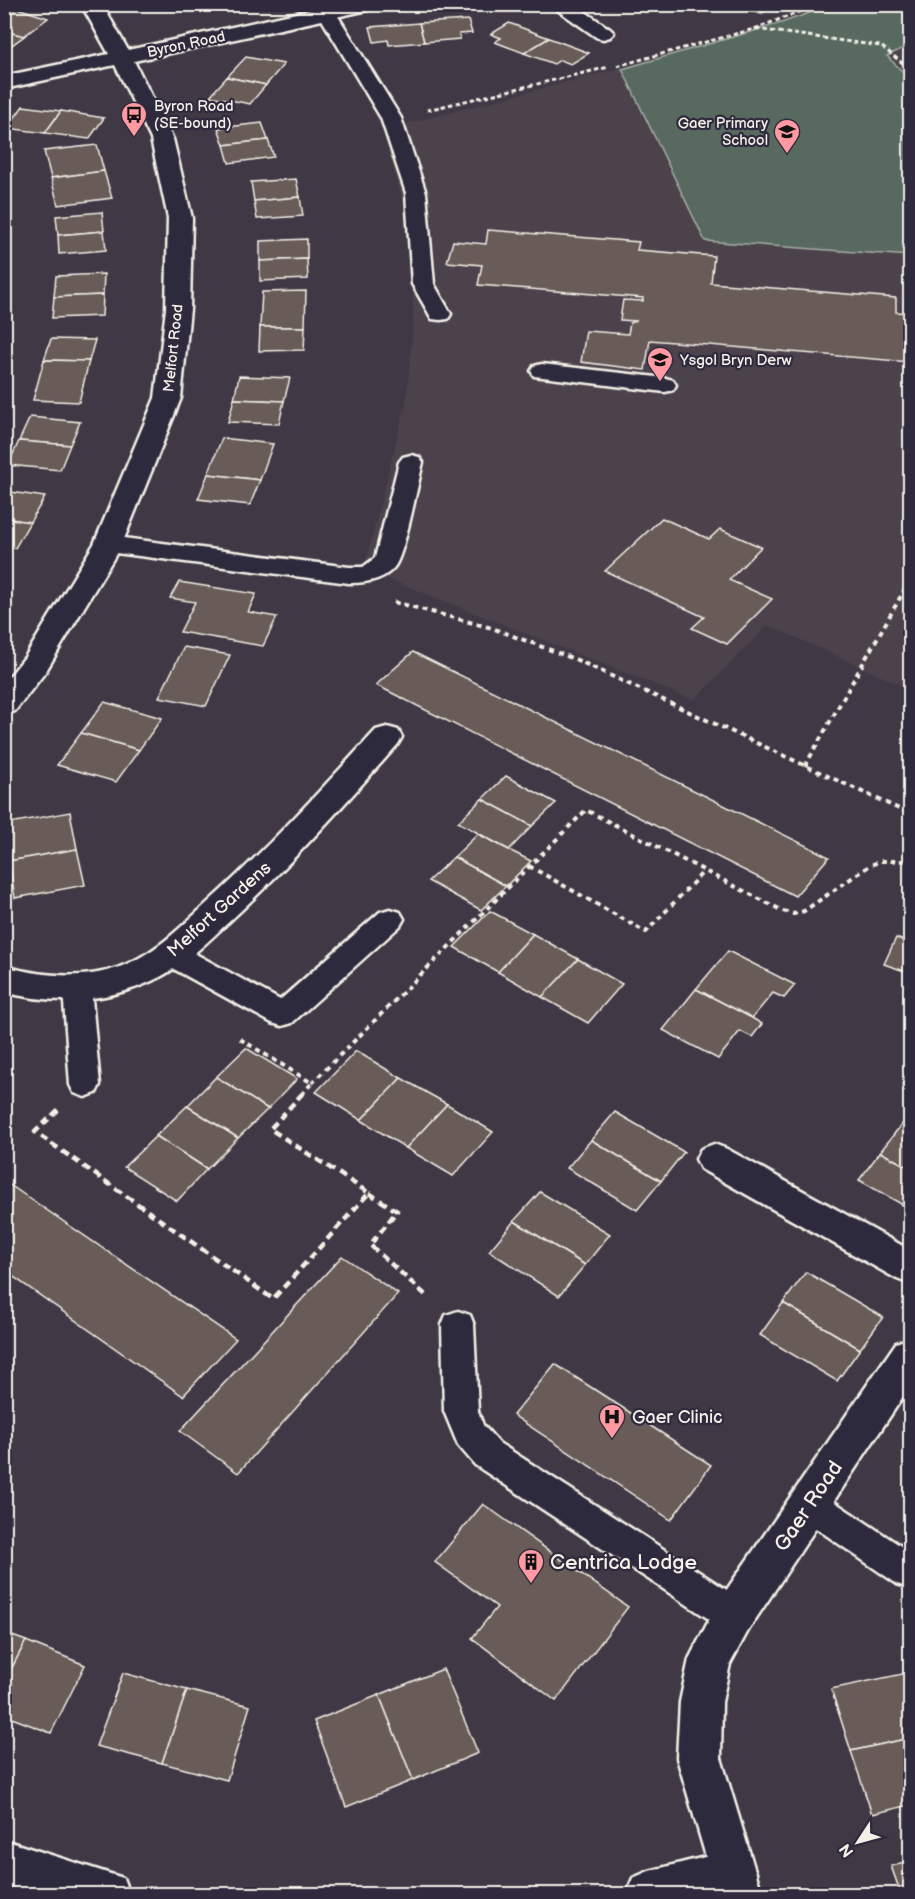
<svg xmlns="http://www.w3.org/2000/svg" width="915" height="1899" viewBox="0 0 915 1899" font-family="'Balsamiq Sans',sans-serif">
<rect width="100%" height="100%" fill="#403945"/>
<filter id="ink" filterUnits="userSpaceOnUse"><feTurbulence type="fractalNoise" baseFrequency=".0167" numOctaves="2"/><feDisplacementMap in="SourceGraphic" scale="12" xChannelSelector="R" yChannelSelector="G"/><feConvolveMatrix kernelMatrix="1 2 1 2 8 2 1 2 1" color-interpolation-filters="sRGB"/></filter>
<g filter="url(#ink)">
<path fill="#4c434b" d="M822,5h88v684l-142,-64 -74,75 -330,-131 42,-166 7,-76v-56l-6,-55 -25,-86 331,-86 68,-21z"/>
<path fill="#596a61" stroke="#a6aea4" stroke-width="1.5" d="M835,4l75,1v40l-23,11 23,23v177l-205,-15 -83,-172 159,-46z"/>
<g fill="#695b58" stroke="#f4f1e8" stroke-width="1.5">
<path d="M730,4h43l-12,10z"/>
<path d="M17,8l31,10 -24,18 -20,-5v-14z"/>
<path d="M468,20l4,13 -13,1 1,5 -36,3 -5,-19z"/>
<path d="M419,23l5,19 -35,3 -1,-5 -14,2 -4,-15z"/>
<path d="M509,23l40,15 -25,15 -29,-11 6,-4 -10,-4z"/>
<path d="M4,31l20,5 -20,15z"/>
<path d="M549,38l40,15 -18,11 -11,-4 -6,4 -30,-11z"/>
<path d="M246,57l38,7 -18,21 -39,-8z"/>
<path d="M227,77l39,8 -16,19 -40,-8z"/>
<path d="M23,106l38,5 -16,22 -38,-5z"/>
<path d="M61,111l43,7 -15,21 -44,-6z"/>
<path d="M262,123l6,17 -44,5 -6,-17z"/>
<path d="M268,140l6,17 -45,6 -5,-18z"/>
<path d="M97,145l7,26 -53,7 -7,-27z"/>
<path d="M104,171l8,27 -54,7 -7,-27z"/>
<path d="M296,179l4,18 -46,4 -3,-19z"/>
<path d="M300,197l3,19 -46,3 -3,-18z"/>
<path d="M102,212l2,19 -46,4 -2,-19z"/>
<path d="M488,230l151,12 -2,8 77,6 -3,27 185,15v14l14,1v49l-260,-22 -5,30 -64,-8 5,-31 42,3 2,-11 7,-2 -17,-1 3,-20 20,1v-3l-165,-13 4,-20 -35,-3 6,-21 33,3z"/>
<path d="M104,231l2,19 -47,4 -1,-19z"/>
<path d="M307,239v20l-47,2v-20z"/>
<path d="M307,259l1,20 -48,2v-20z"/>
<path d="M104,274l-1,21 -49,2 2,-21z"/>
<path d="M306,291l-1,36h-45l2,-35z"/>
<path d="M103,295l-1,21 -50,2 2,-21z"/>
<path d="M260,327h45l-1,23 -45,1z"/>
<path d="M51,339l44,1 -6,21 -45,-1z"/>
<path d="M44,360l45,1 -10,41 -46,-2z"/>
<path d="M239,376l51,2 -6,23 -50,-2z"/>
<path d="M234,399l50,2 -5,23 -51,-2z"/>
<path d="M30,417l50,5 -10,23 -51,-4z"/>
<path d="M222,438l51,6 -13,36 -52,-6z"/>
<path d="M19,441l51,4 -10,25 -52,-5z"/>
<path d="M208,474l52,6 -10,25 -52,-6z"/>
<path d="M4,491l41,6 -15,25 -26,-4z"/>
<path d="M4,518l26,4 -15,26 -11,-1z"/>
<path d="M662,518l47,21 11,-10 41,18 -32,33 43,19 -45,45 -35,-16 12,-11 -99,-46z"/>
<path d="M179,582l77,12 -8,18 29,5 -14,29 -83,-14 15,-30 -25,-4z"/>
<path d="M184,647l46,8 -24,51 -47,-9z"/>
<path d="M413,652l416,205 -34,39 -419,-211z"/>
<path d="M104,702l58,16 -23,32 -58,-17z"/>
<path d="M81,733l58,17 -23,32 -59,-17z"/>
<path d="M506,776l50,27 -24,23 -50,-27z"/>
<path d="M482,799l50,27 -23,24 -51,-28z"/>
<path d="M70,812l7,37 -68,12 -5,-37z"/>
<path d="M478,834l31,16 22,11 -25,25 -52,-29z"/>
<path d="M77,849l8,36 -70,13 -6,-37z"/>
<path d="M454,857l52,29 -25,24 -53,-29z"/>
<path d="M490,911l43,23 -35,38 -44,-25z"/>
<path d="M533,934l45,25 -36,38 -44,-25z"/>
<path d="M896,938l14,5v30l-26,-9z"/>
<path d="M728,951l67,34 -11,13 -11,-5 -21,25 -56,-29z"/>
<path d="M578,959l44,25 -34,39 -46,-26z"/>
<path d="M696,989l56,29 10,6 -10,13 -12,-6 -22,28 -55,-29z"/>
<path d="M246,1048l51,31 -29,30 -52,-32z"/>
<path d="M356,1051l45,27 -40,42 -45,-28z"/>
<path d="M216,1077l52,32 -30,29 -51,-32z"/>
<path d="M401,1078l46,26 -41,44 -45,-28z"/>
<path d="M447,1104l46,28 -40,44 -47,-28z"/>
<path d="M187,1106l51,32 -31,31 -51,-33z"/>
<path d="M615,1112l69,40 -23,29 -70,-41z"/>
<path d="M902,1124l8,4v40l-30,-16z"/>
<path d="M156,1136l51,33 -30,32 -53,-34z"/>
<path d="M591,1140l70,41 -24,29 -70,-42z"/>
<path d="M880,1152l30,16v41l-51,-29z"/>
<path d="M4,1181l232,158 -53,57 -179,-126z"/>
<path d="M540,1192l70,42 -25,31 -71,-44z"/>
<path d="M514,1221l71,44 -26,31 -70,-45z"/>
<path d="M342,1256l56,38 -160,179 -58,-42z"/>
<path d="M806,1272l77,45 -23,32 -77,-46z"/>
<path d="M783,1303l77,46 -23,32 -77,-46z"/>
<path d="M555,1364l156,101 -40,55 -158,-105z"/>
<path d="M483,1504l145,103 -72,94 -84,-63 25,-31 -62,-45z"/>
<path d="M4,1633l22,8 -22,42z"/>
<path d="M26,1641l59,24 -34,68 -47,-18v-32z"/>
<path d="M443,1669l35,84 -65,27 -34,-85z"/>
<path d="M123,1673l64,17 -25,73 -66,-17z"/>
<path d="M907,1673l3,9v56l-59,13 -20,-62z"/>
<path d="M187,1690l63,16 -23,74 -65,-17z"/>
<path d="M379,1695l34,85 -67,27 -32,-86z"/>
<path d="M910,1738v67l-38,9 -21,-63z"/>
<path d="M910,1862v32h-9l-10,-28z"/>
</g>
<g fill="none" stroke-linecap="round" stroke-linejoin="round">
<defs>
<g id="service">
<path d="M327,8l6,1 3,4 65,105 25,75 8,91 17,30 -3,5 -8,1 -8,-1 -20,-35 -6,-91 -25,-75 -63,-105 3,-4z"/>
<path d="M542,364l123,14 8,2 3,5 -3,5 -8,2 -131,-16 -3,-5 3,-5z"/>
<path d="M411,455l8,2 4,5c-5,21 -18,90 -28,104 -10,14 -29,17 -46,17l-241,-31 -8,-3 -4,-5 4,-5 8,-3 241,31h14l12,-9 24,-96 4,-5z"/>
<path d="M390,909l10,3 4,7 -4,7 -108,97 -10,3 -10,-3 -111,-61 -4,-8 4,-8 10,-3 10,3 99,54 100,-88z"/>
<path d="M77,977l10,3 4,8 9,97 -4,8 -11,4 -11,-4 -4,-8 -7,-97 4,-8z"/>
<path d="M458,1311l12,4 4,10 4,86 5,14 16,18 248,160 5,12 -5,12 -13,5 -13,-5 -246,-162 -17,-20 -14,-34 -2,-86 4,-10z"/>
<path d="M809,1488l12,5 89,59v36l-13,-4 -100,-69 -5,-11 5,-11z"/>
</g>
<g id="minor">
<path d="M81,4h21l26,46 209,-46h41l-3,4 -7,2 -234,51 39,78 19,79 -2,91 -9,89 -59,146 -76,127 -31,40 -11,3v-31l21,-26 69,-113 61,-146 11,-89 2,-91 -17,-79 -36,-74 -111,24v-13l105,-22z"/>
<path d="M549,4h25l36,25 4,4 -4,4 -7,2 -7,-2z"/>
<path d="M387,727l11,3 4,7 -4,7c-54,61 -108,121 -167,176 -22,20 -44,43 -71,57 -49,25 -103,29 -156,15v-26c36,10 77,14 113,2 35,-12 61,-38 88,-63 61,-55 116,-115 171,-175z"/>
<path d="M714,1144l13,5 183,101v34l-13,-5 -196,-110 -5,-10 5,-10z"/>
<path d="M4,1840l119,38 6,16h-93l-32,-9z"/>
<path d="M733,1850l16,7 7,16 -7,16 -14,5h-109l7,-16 16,-7z"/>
</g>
<path id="tertiary" d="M910,1338v48l-161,243 -19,35 -8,38 -1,56 41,136h-45l-40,-136 3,-56 9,-43 30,-58 177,-258z"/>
</defs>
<use href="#service" stroke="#f4f1e8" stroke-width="5"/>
<use href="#minor" stroke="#f4f1e8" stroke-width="5"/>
<use href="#tertiary" stroke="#f4f1e8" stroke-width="5"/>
<g stroke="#f4f1e8" stroke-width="3" stroke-dasharray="4.5 3" stroke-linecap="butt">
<path d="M756,29l125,17 29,23"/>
<path d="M617,66l137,-37 66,-25"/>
<path d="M427,110l182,-43"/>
</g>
<g stroke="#f4f1e8" stroke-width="4" stroke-dasharray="5 4.5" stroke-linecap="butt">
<path d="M394,602l98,26 85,32 333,154"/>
<path d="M805,766l105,-186"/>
<path d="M529,866l117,66 58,-61"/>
<path d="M240,1039l72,44 -11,12"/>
<path d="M312,1083l274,-273 197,101 11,3 10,-3 65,-45 11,-5h30"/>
</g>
<g stroke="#f4f1e8" stroke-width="4.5" stroke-dasharray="8 5" stroke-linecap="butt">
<path d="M58,1110l-23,22 238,167 96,-106 -99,-64 32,-35"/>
<path d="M369,1193l28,18 -27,34 59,53"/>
</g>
<use href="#service" fill="#2f2a3d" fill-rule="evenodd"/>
<use href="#minor" fill="#2f2a3d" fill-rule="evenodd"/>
<use href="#tertiary" fill="#2f2a3d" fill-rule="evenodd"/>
</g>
</g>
<defs>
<symbol id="bus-pin" viewBox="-11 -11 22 30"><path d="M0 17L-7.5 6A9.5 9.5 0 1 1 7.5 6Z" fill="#ff9aa2" stroke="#2f2a3d"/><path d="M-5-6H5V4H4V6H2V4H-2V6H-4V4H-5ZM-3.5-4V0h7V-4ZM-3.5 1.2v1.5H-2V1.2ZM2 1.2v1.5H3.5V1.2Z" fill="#111"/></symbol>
<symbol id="school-pin" viewBox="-11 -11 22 30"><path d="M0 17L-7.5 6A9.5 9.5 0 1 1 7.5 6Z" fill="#ff9aa2" stroke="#2f2a3d"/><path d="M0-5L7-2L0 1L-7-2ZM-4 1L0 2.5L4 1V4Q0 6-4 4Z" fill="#111"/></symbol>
<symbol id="hospital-pin" viewBox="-11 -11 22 30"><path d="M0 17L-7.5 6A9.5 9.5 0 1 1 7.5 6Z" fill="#ff9aa2" stroke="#2f2a3d"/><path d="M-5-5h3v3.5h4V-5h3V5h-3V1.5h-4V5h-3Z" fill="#111"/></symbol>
<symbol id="building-pin" viewBox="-11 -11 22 30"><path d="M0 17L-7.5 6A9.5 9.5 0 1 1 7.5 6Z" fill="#ff9aa2" stroke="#2f2a3d"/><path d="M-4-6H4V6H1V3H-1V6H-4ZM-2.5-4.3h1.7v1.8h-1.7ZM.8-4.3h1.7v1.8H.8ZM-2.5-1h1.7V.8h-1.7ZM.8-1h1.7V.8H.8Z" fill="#111"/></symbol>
</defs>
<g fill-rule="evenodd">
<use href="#bus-pin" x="119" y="100" width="30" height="40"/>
<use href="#school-pin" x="772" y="117" width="30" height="40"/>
<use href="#school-pin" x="645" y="345" width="30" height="40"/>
<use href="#hospital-pin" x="597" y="1402" width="30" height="40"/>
<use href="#building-pin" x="516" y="1547" width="30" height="40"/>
</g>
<g text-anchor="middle" stroke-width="4.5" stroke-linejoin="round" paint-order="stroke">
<g font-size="15" fill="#f4f1e8" stroke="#2f2a3d">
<text transform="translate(186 44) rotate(-12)" y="5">Byron Road</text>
<text transform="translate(173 348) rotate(-84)" y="5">Melfort Road</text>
</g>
<g font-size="15" fill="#f4f1e8" stroke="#2f2a3d" text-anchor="start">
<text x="154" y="111">Byron Road<tspan x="154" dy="17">(SE-bound)</tspan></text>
<text x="768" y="128" text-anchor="end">Gaer Primary<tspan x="768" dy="17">School</tspan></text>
<text x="680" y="365">Ysgol Bryn Derw</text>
</g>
<g font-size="18" fill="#f4f1e8" stroke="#2f2a3d">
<text transform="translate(219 909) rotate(-42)" y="6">Melfort Gardens</text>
</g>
<g font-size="18" fill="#f4f1e8" stroke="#2f2a3d" text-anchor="start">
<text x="632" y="1423">Gaer Clinic</text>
</g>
<g font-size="21" fill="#f4f1e8" stroke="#2f2a3d">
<text transform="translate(808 1506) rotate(-56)" y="7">Gaer Road</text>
</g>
<g font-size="21" fill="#f4f1e8" stroke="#2f2a3d" text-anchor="start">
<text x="550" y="1569">Centrica Lodge</text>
</g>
</g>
<rect width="915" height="1899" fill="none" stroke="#2f2a3d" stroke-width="24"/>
<rect x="12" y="12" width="891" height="1875" fill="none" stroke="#f4f1e8" stroke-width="2" filter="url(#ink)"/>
<g transform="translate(858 1842) rotate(234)" stroke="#2f2a3d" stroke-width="4.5" paint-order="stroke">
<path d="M0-4.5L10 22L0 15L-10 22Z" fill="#f4f1e8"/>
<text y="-9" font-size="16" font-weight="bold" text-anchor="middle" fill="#f4f1e8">N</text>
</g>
</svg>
